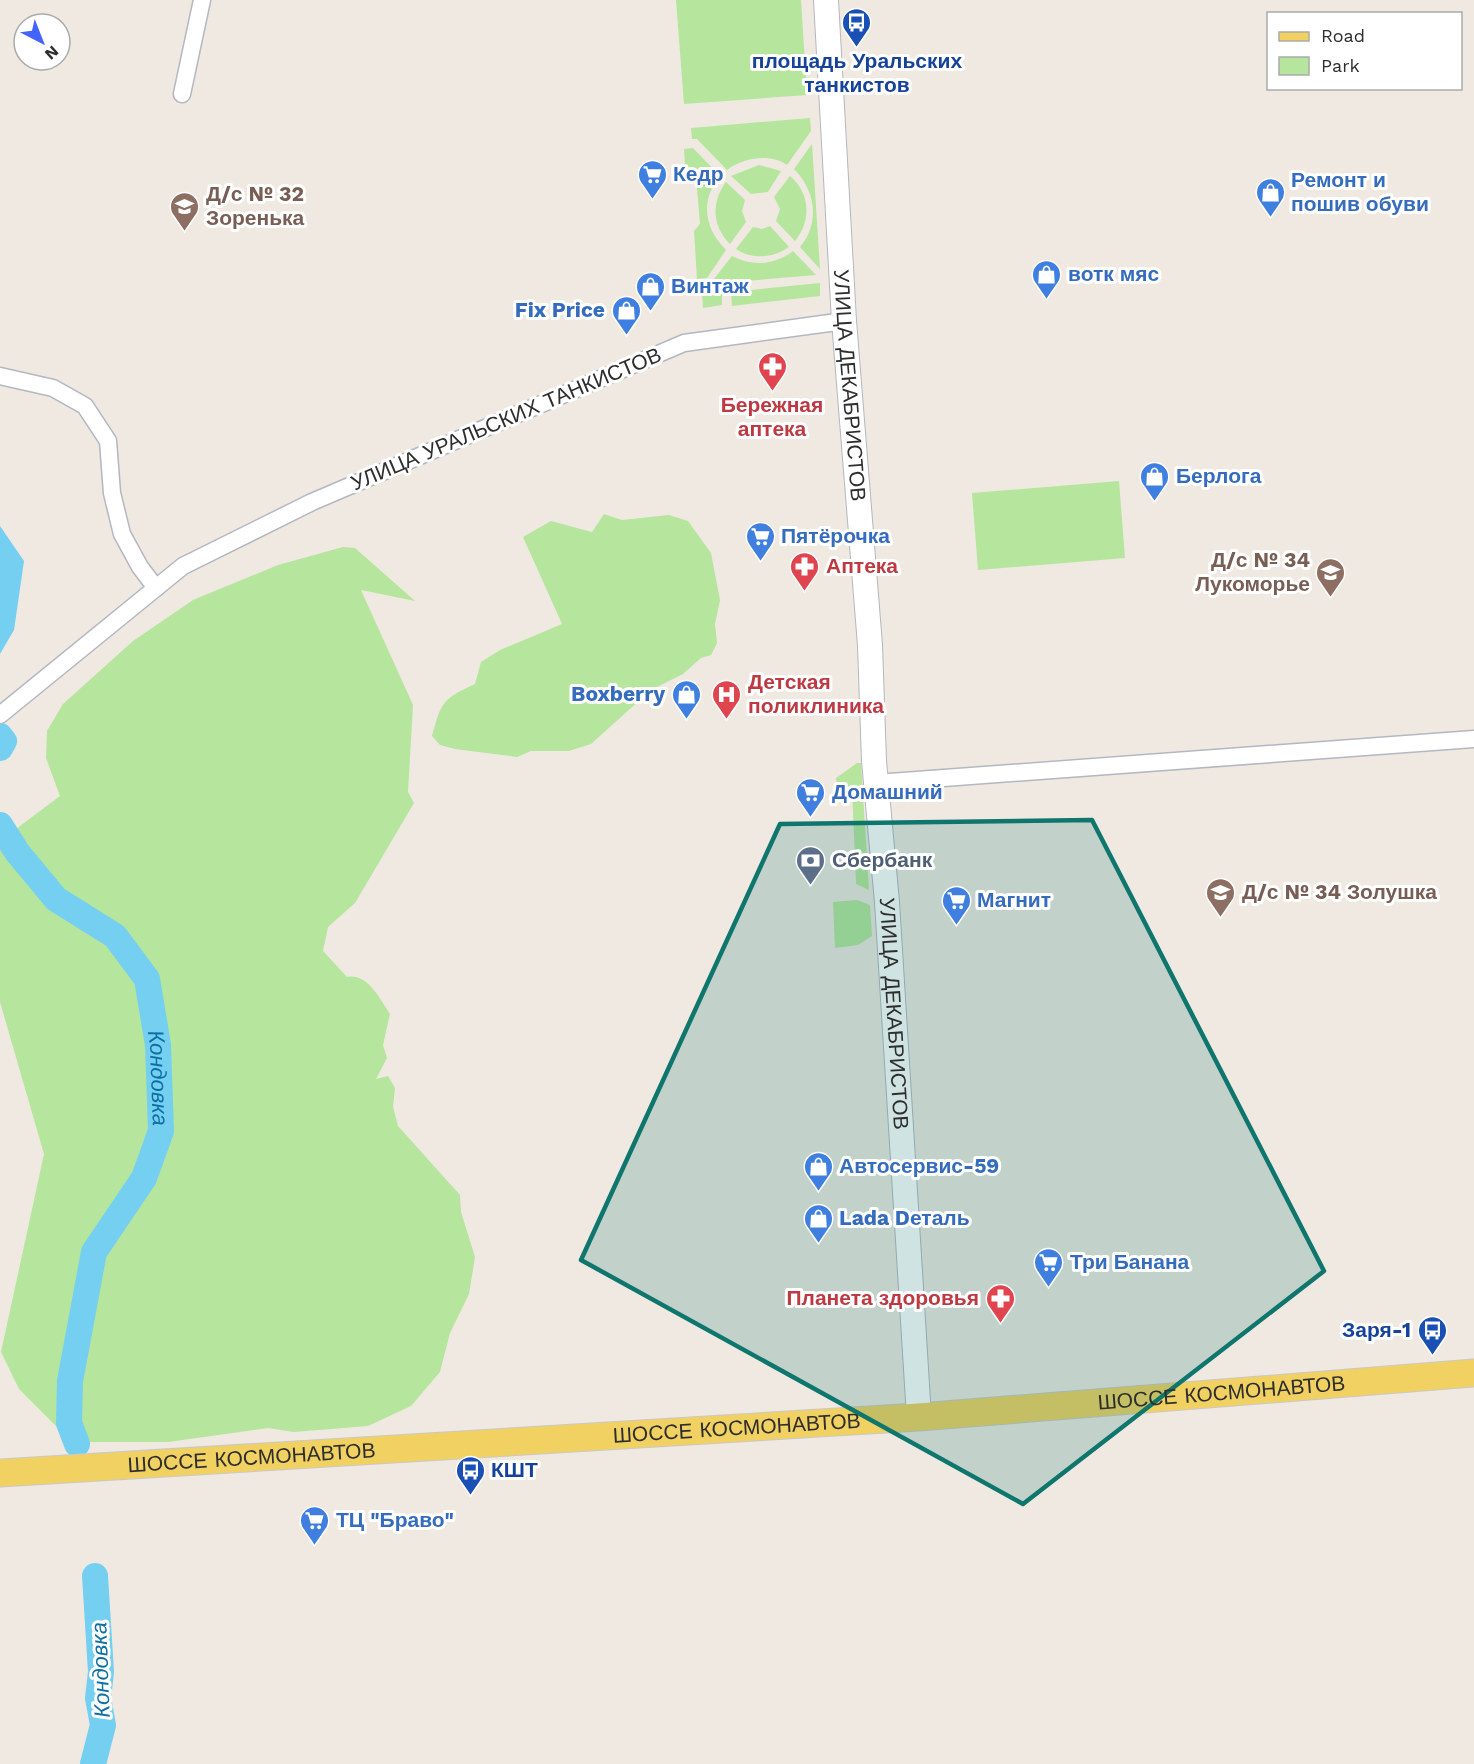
<svg xmlns="http://www.w3.org/2000/svg" width="1474" height="1764" viewBox="0 0 1474 1764" font-family="'Work Sans',sans-serif">
<rect width="100%" height="100%" fill="#efe9e1"/>
<g fill="#b6e59e">
<path d="M676,0h125l6,95 -123,9z"/>
<path d="M810,118l1,13 -24,34c-17,-12 -44,-7 -60,5l-30,-31h-5l-1,-11z"/>
<path d="M812,144l8,125 -20,-22c20,-24 16,-56 -6,-78z"/>
<path d="M693,148l27,28c-20,24 -16,52 6,74l-19,28 -10,1 -3,-48 6,-7 -4,-48 -11,-11 -1,-16z"/>
<path d="M759,165l22,6 -13,21 -17,2 -20,-18z"/>
<path d="M790,176c20,17 22,44 5,65l-19,-20 4,-12 -6,-12z"/>
<path d="M726,182l19,18 -3,11 4,11 -16,22c-18,-18 -19,-42 -4,-62z"/>
<path d="M770,226l19,21c-15,11 -37,13 -53,2l17,-22 9,2z"/>
<path d="M793,251l23,24 -106,9 22,-28c20,11 43,9 61,-5z"/>
<path d="M820,283v13l-88,10 -1,-14z"/>
<path d="M722,291v14l-19,3 -1,-15z"/>
<path d="M1119,481l6,77 -147,12 -6,-77z"/>
<path d="M604,514l18,6 47,-5 19,6 23,32 9,47 -5,24 2,19 -6,12 -10,3 -18,16 -32,16 -60,54 -22,7h-38l-14,6 -62,-8 -15,-4 -8,-9c9,-33 10,-37 43,-52l6,-22 19,-12 62,-26 -39,-87 28,-16 41,11z"/>
<path d="M343,547l12,1 60,53 -54,-11 52,115 -5,87 6,11 -59,100 -27,24 -5,24 24,26c21,-4 32,21 43,37l-7,31 4,13 -11,21 12,-3 7,12 -2,19 5,19 62,69 1,17 14,45 -6,37 -19,39 -10,39 -29,34 -43,20 -74,6 -26,-4 -100,14h-96l-53,-53 -18,-37 43,-198 -44,-152v-161l60,-45 -14,-38 1,-27 16,-27 70,-63 60,-41 85,-35z"/>
<path d="M857,763h4l8,127 -13,-6 -4,-96h-15l-1,-10z"/>
<path d="M857,900l13,5 2,31 -14,9 -23,3 -2,-46z"/>
</g>
<path fill="#75cff0" d="M0,526l24,35 -10,69 -14,24z"/>
<g fill="none" stroke-linecap="round" stroke-linejoin="round">
<g stroke="#75cff0" stroke-width="26">
<path d="M0,736l4,5 -4,7"/>
<path id="s1" d="M0,825l17,27 39,47 59,37 32,43 11,66 3,86 -17,47 -50,74 -24,129 -1,42 8,21"/>
<path d="M93,1764l10,-39 -5,-27 3,-26 -6,-96"/>
</g>
<defs>
<g id="street">
<path d="M182,94l20,-94"/>
<path d="M0,376l53,12 32,18 23,35 4,52 10,41 18,33 16,21"/>
<path d="M0,715l183,-149 129,-64 372,-159 160,-22"/>
<path d="M876,783l598,-44"/>
</g>
<g id="secondary">
<path id="s2" d="M826,0l18,321 26,324 4,116 13,141 32,515"/>
</g>
<g id="primary">
<path id="s3" d="M0,1473l919,-56 555,-44"/>
</g>
</defs>
<use href="#street" stroke="#b4b7c1" stroke-width="19"/>
<use href="#secondary" stroke="#b4b7c1" stroke-width="26"/>
<use href="#primary" stroke="#c9c9c9" stroke-width="29"/>
<use href="#street" stroke="#fff" stroke-width="16"/>
<use href="#secondary" stroke="#fff" stroke-width="24"/>
<use href="#primary" stroke="#f2d163" stroke-width="27"/>
</g>
<path fill="#0f766e" fill-opacity="0.2" stroke="#0f766e" stroke-width="4.5" stroke-linejoin="round" d="M1092,820l232,451 -301,233 -442,-244 199,-436z"/>
<defs>
<symbol id="bus-pin" viewBox="-11 -11 22 30"><path d="M0 17L-7.5 6A9.5 9.5 0 1 1 7.5 6Z" fill="#1a4fb4" stroke="#fff"/><path d="M-5-6H5V4H4V6H2V4H-2V6H-4V4H-5ZM-3.5-4V0h7V-4ZM-3.5 1.2v1.5H-2V1.2ZM2 1.2v1.5H3.5V1.2Z" fill="#fff"/></symbol>
<symbol id="supermarket-pin" viewBox="-11 -11 22 30"><path d="M0 17L-7.5 6A9.5 9.5 0 1 1 7.5 6Z" fill="#3f7fe0" stroke="#fff"/><path d="M-6-5.5h2.5l.6 2H6L4.5 2H-2.5L-4.4-4H-6ZM-1.5 3.2a1.3 1.3 0 1 0 .1 0ZM3 3.2a1.3 1.3 0 1 0 .1 0Z" fill="#fff"/></symbol>
<symbol id="shop-pin" viewBox="-11 -11 22 30"><path d="M0 17L-7.5 6A9.5 9.5 0 1 1 7.5 6Z" fill="#3f7fe0" stroke="#fff"/><path d="M-5-2.5h2.3a2.7 3.5 0 0 1 5.4 0H5L5.5 6h-11ZM-1.5-2.5h3a1.5 2.3 0 0 0-3 0Z" fill="#fff"/></symbol>
<symbol id="school-pin" viewBox="-11 -11 22 30"><path d="M0 17L-7.5 6A9.5 9.5 0 1 1 7.5 6Z" fill="#8d6e63" stroke="#fff"/><path d="M0-5L7-2L0 1L-7-2ZM-4 1L0 2.5L4 1V4Q0 6-4 4Z" fill="#fff"/></symbol>
<symbol id="pharmacy-pin" viewBox="-11 -11 22 30"><path d="M0 17L-7.5 6A9.5 9.5 0 1 1 7.5 6Z" fill="#e0444e" stroke="#fff"/><path d="M-2-6h4v4h4v4h-4v4h-4v-4h-4v-4h4Z" fill="#fff"/></symbol>
<symbol id="hospital-pin" viewBox="-11 -11 22 30"><path d="M0 17L-7.5 6A9.5 9.5 0 1 1 7.5 6Z" fill="#e0444e" stroke="#fff"/><path d="M-5-5h3v3.5h4V-5h3V5h-3V1.5h-4V5h-3Z" fill="#fff"/></symbol>
<symbol id="bank-pin" viewBox="-11 -11 22 30"><path d="M0 17L-7.5 6A9.5 9.5 0 1 1 7.5 6Z" fill="#5c6f8a" stroke="#fff"/><path d="M-6-4H6V4H-6ZM0-2.3a2.3 2.3 0 1 0 0 4.6a2.3 2.3 0 1 0 0-4.6Z" fill="#fff"/></symbol>
</defs>
<g fill-rule="evenodd">
<use href="#bus-pin" x="840" y="6" width="33" height="45"/>
<use href="#supermarket-pin" x="636" y="158" width="33" height="45"/>
<use href="#shop-pin" x="1254" y="176" width="33" height="45"/>
<use href="#school-pin" x="168" y="190" width="33" height="45"/>
<use href="#shop-pin" x="1030" y="258" width="33" height="45"/>
<use href="#shop-pin" x="634" y="270" width="33" height="45"/>
<use href="#shop-pin" x="610" y="294" width="33" height="45"/>
<use href="#pharmacy-pin" x="756" y="350" width="33" height="45"/>
<use href="#shop-pin" x="1138" y="460" width="33" height="45"/>
<use href="#supermarket-pin" x="744" y="520" width="33" height="45"/>
<use href="#pharmacy-pin" x="788" y="550" width="33" height="45"/>
<use href="#school-pin" x="1314" y="556" width="33" height="45"/>
<use href="#shop-pin" x="670" y="678" width="33" height="45"/>
<use href="#hospital-pin" x="710" y="678" width="33" height="45"/>
<use href="#supermarket-pin" x="794" y="776" width="33" height="45"/>
<use href="#bank-pin" x="794" y="844" width="33" height="45"/>
<use href="#school-pin" x="1204" y="876" width="33" height="45"/>
<use href="#supermarket-pin" x="940" y="884" width="33" height="45"/>
<use href="#shop-pin" x="802" y="1150" width="33" height="45"/>
<use href="#shop-pin" x="802" y="1202" width="33" height="45"/>
<use href="#supermarket-pin" x="1032" y="1246" width="33" height="45"/>
<use href="#pharmacy-pin" x="984" y="1282" width="33" height="45"/>
<use href="#bus-pin" x="1416" y="1314" width="33" height="45"/>
<use href="#bus-pin" x="454" y="1454" width="33" height="45"/>
<use href="#supermarket-pin" x="298" y="1504" width="33" height="45"/>
</g>
<g text-anchor="middle" stroke-width="6" stroke-linejoin="round" paint-order="stroke">
<g font-size="21" font-weight="bold" fill="#164399" stroke="#fff">
<text x="857" y="68">площадь Уральских<tspan x="857" dy="24">танкистов</tspan></text>
<text x="1411" y="1337" text-anchor="end">Заря-1</text>
<text x="491" y="1477" text-anchor="start">КШТ</text>
</g>
<g font-size="21" font-weight="bold" fill="#366cbe" stroke="#fff" text-anchor="start">
<text x="673" y="181">Кедр</text>
<text x="1291" y="187">Ремонт и<tspan x="1291" dy="24">пошив обуви</tspan></text>
<text x="1068" y="281">вотк мяс</text>
<text x="671" y="293">Винтаж</text>
<text x="605" y="317" text-anchor="end">Fix Price</text>
<text x="1176" y="483">Берлога</text>
<text x="781" y="543">Пятёрочка</text>
<text x="665" y="701" text-anchor="end">Boxberry</text>
<text x="832" y="799">Домашний</text>
<text x="977" y="907">Магнит</text>
<text x="839" y="1173">Автосервис-59</text>
<text x="839" y="1225">Lada Dеталь</text>
<text x="1070" y="1269">Три Банана</text>
<text x="336" y="1527">ТЦ "Браво"</text>
</g>
<g font-size="21" font-weight="bold" fill="#785e54" stroke="#fff" text-anchor="start">
<text x="206" y="201">Д/с № 32<tspan x="206" dy="24">Зоренька</tspan></text>
<text x="1310" y="567" text-anchor="end">Д/с № 34<tspan x="1310" dy="24">Лукоморье</tspan></text>
<text x="1242" y="899">Д/с № 34 Золушка</text>
</g>
<g font-size="21" fill="#2e2e2e" stroke="#fff">
<text dy="7" stroke="none"><textPath href="#s2" startOffset="386">УЛИЦА ДЕКАБРИСТОВ</textPath></text>
<text transform="translate(506 419) rotate(-23)" y="7">УЛИЦА УРАЛЬСКИХ ТАНКИСТОВ</text>
<text dy="7" stroke="none"><textPath href="#s2" startOffset="1016">УЛИЦА ДЕКАБРИСТОВ</textPath></text>
<text dy="7" stroke="none"><textPath href="#s3" startOffset="1224">ШОССЕ КОСМОНАВТОВ</textPath></text>
<text dy="7" stroke="none"><textPath href="#s3" startOffset="738">ШОССЕ КОСМОНАВТОВ</textPath></text>
<text dy="7" stroke="none"><textPath href="#s3" startOffset="252">ШОССЕ КОСМОНАВТОВ</textPath></text>
</g>
<g font-size="21" font-weight="bold" fill="#be3a42" stroke="#fff" text-anchor="start">
<text x="772" y="412" text-anchor="middle">Бережная<tspan x="772" dy="24">аптека</tspan></text>
<text x="826" y="573">Аптека</text>
<text x="748" y="689">Детская<tspan x="748" dy="24">поликлиника</tspan></text>
<text x="979" y="1305" text-anchor="end">Планета здоровья</text>
</g>
<g font-size="21" font-weight="bold" fill="#4e5e75" stroke="#fff" text-anchor="start">
<text x="832" y="867">Сбербанк</text>
</g>
<g font-size="22" font-style="italic" fill="#0d6fa3" stroke="#fff">
<text dy="8" stroke="none"><textPath href="#s1" startOffset="316">Кондовка</textPath></text>
<text transform="translate(100 1670) rotate(-92)" y="8">Кондовка</text>
</g>
</g>
<rect x="1267" y="12" width="195" height="78" fill="#ffffff" stroke="#ababab" stroke-width="1.5"/>
<rect x="1279" y="32" width="30" height="9" fill="#f2d163" stroke="#ababab" stroke-width="1.5"/>
<text x="1321" y="42" font-size="18" fill="#2e2e2e">Road</text>
<rect x="1279" y="57" width="30" height="18" fill="#b6e59e" stroke="#ababab" stroke-width="1.5"/>
<text x="1321" y="72" font-size="18" fill="#2e2e2e">Park</text>
<g transform="translate(42 42) rotate(138)"><circle r="28" fill="#ffffff" stroke="#ababab" stroke-width="1.5"/>
<path d="M0-4.5L10 22L0 15L-10 22Z" fill="#4264fb"/>
<text y="-9" font-size="16" font-weight="bold" text-anchor="middle" fill="#2e2e2e">N</text>
</g>
</svg>
